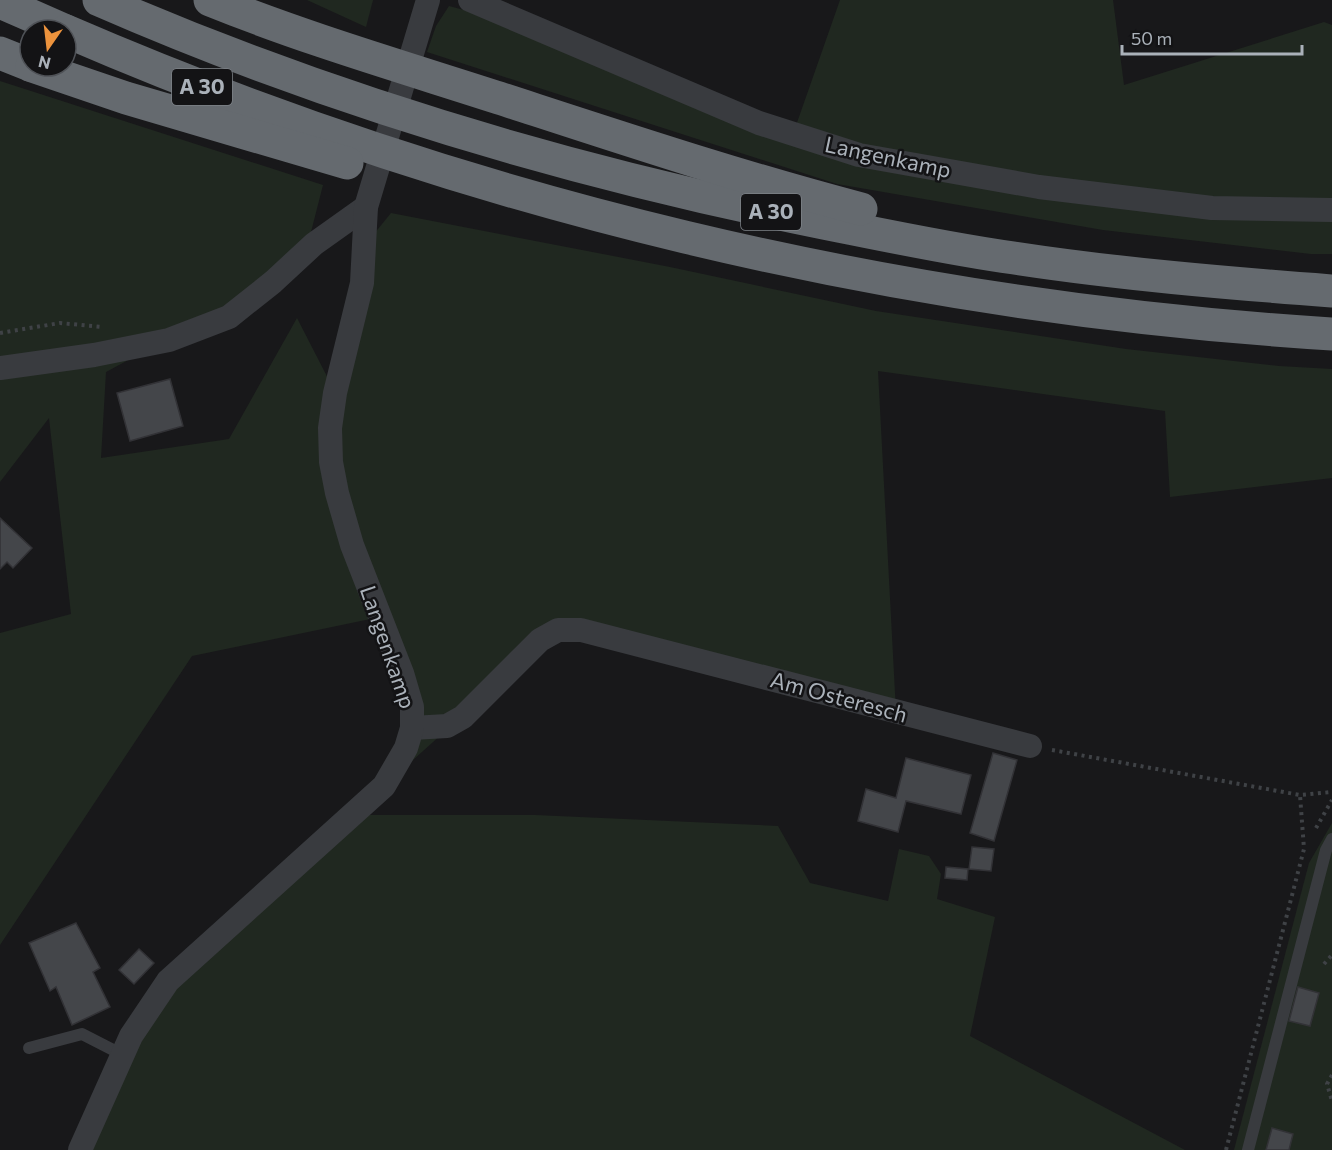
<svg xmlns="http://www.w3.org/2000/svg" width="1332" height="1150" viewBox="0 0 1332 1150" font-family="Commissioner,sans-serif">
<rect width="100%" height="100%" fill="#18181a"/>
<g fill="#202820">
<path d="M307,0h66l-7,27z"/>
<path d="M840,0h273l11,85 200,-63 8,3v229h-21l-208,-24 -266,-46 -410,-132 9,-26 13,-20 26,7 318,121z"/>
<path d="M0,81l323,104 -12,47 -38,50 -167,90 -5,86 128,-19 68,-121 38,74 30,-147 26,-32 279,54 206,44 250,38 153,17 53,3v109l-162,19 -5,-86 -287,-40 18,341 -338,-82 -174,156 28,-58 -32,-111 -188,39 -192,289v-312l71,-19 -22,-196 -49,64z"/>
<path d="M351,815h184l243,11 32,57 78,18 11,-52 30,7 12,18 -4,25 58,18 -25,119 215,114h-1105l88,-169z"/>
<path d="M1332,823v327h-98l75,-287z"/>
</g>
<g fill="#44464a" stroke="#323236" stroke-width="1.5">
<path d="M170,379l13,47 -53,15 -13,-48z"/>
<path d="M0,518l32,30 -19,20 -6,-6 -7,7z"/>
<path d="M993,753l24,7 -23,81 -24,-8z"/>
<path d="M906,758l65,17 -10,39 -55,-13 -8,31 -40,-11 8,-32 30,9z"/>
<path d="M972,847l22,2 -3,22 -22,-2z"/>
<path d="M946,867l22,2 -1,11 -22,-2z"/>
<path d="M76,923l24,45 -7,4 17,35 -38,18 -16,-38 -6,4 -21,-48z"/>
<path d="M139,949l15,14 -20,21 -15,-14z"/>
<path d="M1298,987l21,6 -9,33 -21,-5z"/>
<path d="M1272,1128l21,6 -4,16h-23z"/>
</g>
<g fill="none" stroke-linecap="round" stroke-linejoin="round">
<g stroke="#3f4246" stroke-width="4" stroke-dasharray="3 4.5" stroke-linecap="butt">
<path d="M0,333l60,-10 43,4"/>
<path d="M1052,750l248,45 32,-3"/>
<path d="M1316,828l16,-28"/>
<path d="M1324,964l8,-9"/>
<path d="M1332,1075l-5,9 5,17"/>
<path d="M1226,1150l78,-301 -4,-54"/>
</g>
<g stroke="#393b3f" stroke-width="12">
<path d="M29,1048l53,-14 41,21"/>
<path d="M1248,1150l78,-300 6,-11"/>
</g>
<g stroke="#393b3f" stroke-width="24">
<path d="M470,0l289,123 100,32 180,32 173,21 120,2"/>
<path d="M0,368l94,-13 75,-15 60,-23 44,-35 41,-38 52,-37"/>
<path d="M412,728l35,-2 16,-9 77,-77 18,-10h23l449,116"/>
<path d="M80,1150l51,-114 37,-55 216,-195 22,-38 6,-20v-21l-10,-34 -50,-128 -15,-52 -6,-31 -1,-34 5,-35 27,-110 4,-76 62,-207"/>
</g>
<g stroke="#656a6f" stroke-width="33">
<path d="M99,0c231,101 473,172 720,222 65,13 130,27 195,36 105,16 212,25 318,33"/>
<path d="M210,0c94,38 193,67 289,98 120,39 240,79 362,111"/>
<path d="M0,2l64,28"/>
<path d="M66,31c400,173 831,276 1266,303"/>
<path d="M0,53l30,12"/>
<path d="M32,66l94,32 221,65"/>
</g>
</g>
<g text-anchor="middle" stroke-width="5" stroke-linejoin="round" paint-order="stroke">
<g fill="#131315" stroke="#7d8288" stroke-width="1.5">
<rect x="172" y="69" width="60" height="36" rx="4.5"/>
<rect x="741" y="194" width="60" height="36" rx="4.5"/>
</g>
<g font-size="21" font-weight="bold" fill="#aab1b9">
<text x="202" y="94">A 30</text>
<text x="771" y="219">A 30</text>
</g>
<g font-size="22" fill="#aab1b9" stroke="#131315">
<text transform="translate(888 157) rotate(12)" y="8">Langenkamp</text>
<text transform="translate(388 647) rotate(71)" y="8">Langenkamp</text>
<text transform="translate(839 697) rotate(15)" y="8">Am Osteresch</text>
</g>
</g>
<g transform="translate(48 48) rotate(194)"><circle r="28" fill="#131315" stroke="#4f5257" stroke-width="1.5"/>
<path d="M0-4.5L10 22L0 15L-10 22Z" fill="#ec933d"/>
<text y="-9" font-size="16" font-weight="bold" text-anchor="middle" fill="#aab1b9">N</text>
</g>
<path d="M1122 45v9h180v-9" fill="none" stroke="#aab1b9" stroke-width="3"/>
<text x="1131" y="45" font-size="18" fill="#aab1b9" stroke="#131315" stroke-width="4.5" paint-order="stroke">50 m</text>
</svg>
